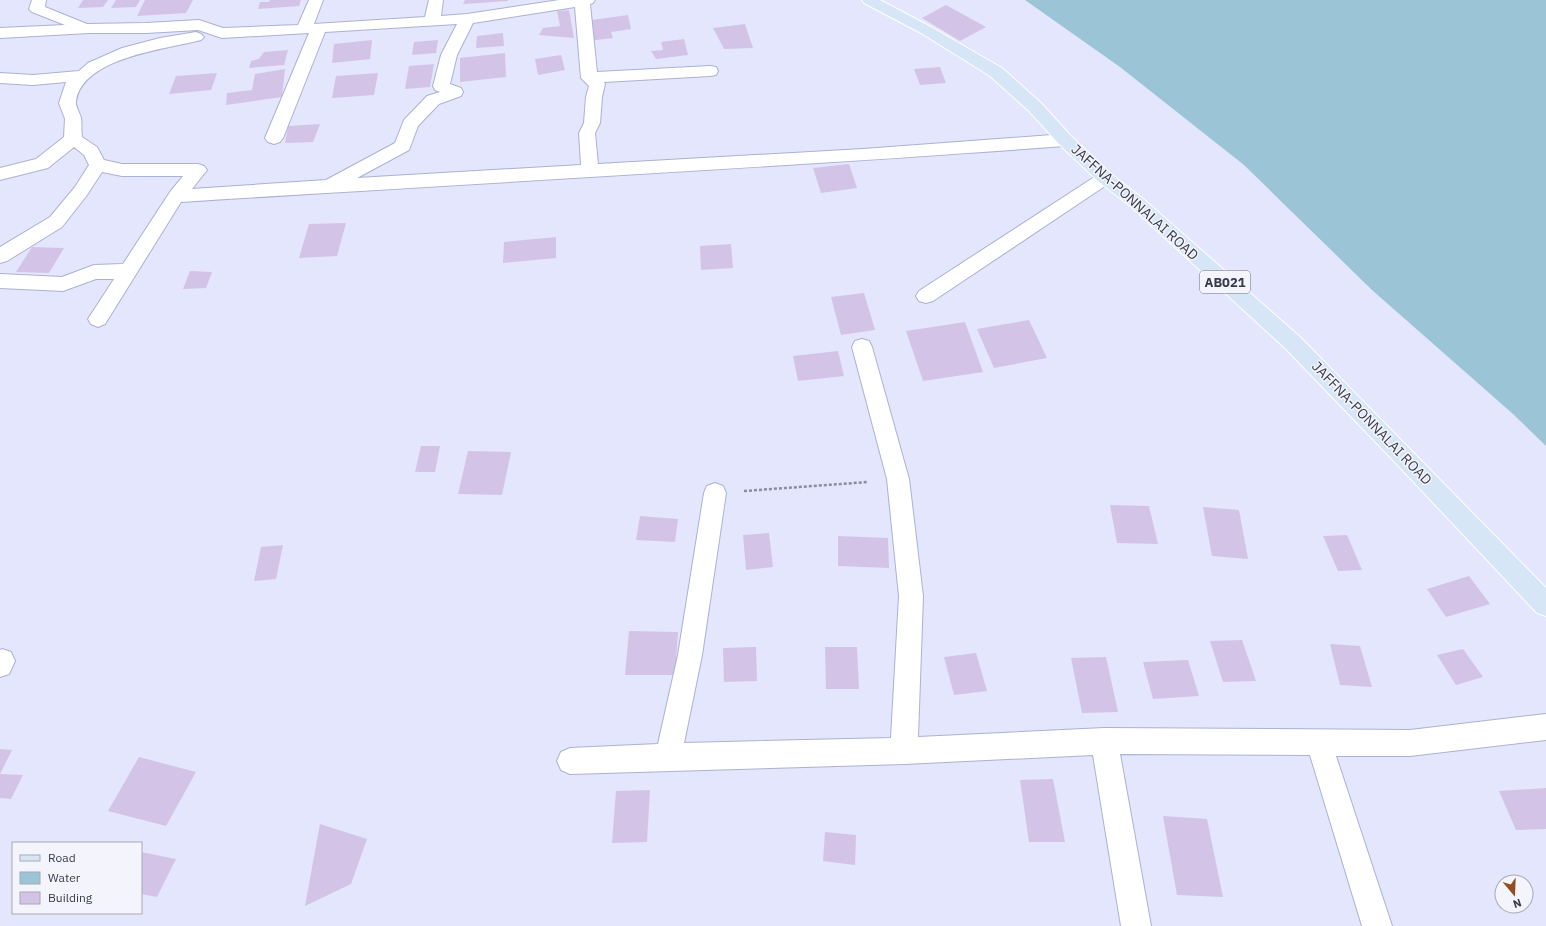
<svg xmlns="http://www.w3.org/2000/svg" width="1546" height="926" viewBox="0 0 1546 926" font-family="'IBM Plex Sans',sans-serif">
<rect width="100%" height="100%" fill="#e3e6fc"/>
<path fill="#9bc5d6" d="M1025,0h521v446l-33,-32 -141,-124 -128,-125 -124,-98z"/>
<g fill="#d3c4e7">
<path d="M83,0h25l-5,7 -25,1z"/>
<path d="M116,0h24l-4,7 -25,1z"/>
<path d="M145,0h48l-7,13 -49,3z"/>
<path d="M270,0h31l-2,6 -41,3 2,-7h9z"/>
<path d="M465,0h43v1l-45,3z"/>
<path d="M946,5l40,22 -26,14 -38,-23z"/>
<path d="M569,10l5,28 -35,-3 4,-7 17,-2 -3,-15z"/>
<path d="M628,15l3,14 -20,3 2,6 -25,3 -3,-20z"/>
<path d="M745,24l8,24 -29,1 -11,-21z"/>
<path d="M503,33l1,13 -28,2 1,-12z"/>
<path d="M684,39l4,16 -32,4 -5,-8 12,-1 -2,-8z"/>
<path d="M372,40l-2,19 -38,4 2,-19z"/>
<path d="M438,40l-2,13 -24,2 2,-13z"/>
<path d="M288,50l-4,15 -35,3 2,-7 8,-2 5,-7z"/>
<path d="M505,53l1,24 -46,5v-24z"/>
<path d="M561,55l4,15 -27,5 -3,-16z"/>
<path d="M434,64l-4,23 -25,2 4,-23z"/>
<path d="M940,67l6,16 -26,2 -6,-16z"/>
<path d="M285,69l-3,28 -56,8 1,-12 25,-3 3,-16z"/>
<path d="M217,73l-6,17 -42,4 7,-18z"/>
<path d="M378,73l-4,22 -42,3 4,-22z"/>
<path d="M320,124l-7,18 -28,1 3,-17z"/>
<path d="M849,164l8,24 -36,5 -8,-25z"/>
<path d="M346,223l-9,33 -38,2 10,-34z"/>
<path d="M556,237v21l-53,5 1,-21z"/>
<path d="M731,244l2,24 -32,2 -1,-24z"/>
<path d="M32,247l32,1 -15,25 -33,-1z"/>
<path d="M190,271l22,1 -6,16 -23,1z"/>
<path d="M864,293l11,37 -34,5 -10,-38z"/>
<path d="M1029,320l18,38 -53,10 -17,-39z"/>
<path d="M965,322l18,50 -60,9 -17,-50z"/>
<path d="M838,351l6,25 -46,5 -5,-25z"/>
<path d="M421,446h19l-5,26h-20z"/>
<path d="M468,451l43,1 -9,43 -44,-1z"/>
<path d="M1110,505l39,1 9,38 -41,-1z"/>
<path d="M1203,507l36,3 9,49 -36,-3z"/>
<path d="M640,516l38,3 -3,23 -39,-2z"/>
<path d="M769,533l4,34 -27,3 -3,-35z"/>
<path d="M1347,535l15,35 -24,1 -15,-35z"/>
<path d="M838,536l50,2 1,30 -51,-2z"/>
<path d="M283,545l-7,34 -22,2 7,-34z"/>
<path d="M1469,576l21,28 -44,13 -19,-28z"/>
<path d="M629,631l49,1 -3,43h-50z"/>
<path d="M1242,640l14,41 -33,1 -13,-41z"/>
<path d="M1330,644l30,2 12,41 -32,-2z"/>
<path d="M756,647l1,34 -33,1 -1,-34z"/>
<path d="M825,647h32l2,42h-33z"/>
<path d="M1463,649l20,28 -27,8 -19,-30z"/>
<path d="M976,653l11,38 -33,4 -10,-38z"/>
<path d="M1106,657l12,55 -36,1 -11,-55z"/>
<path d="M1188,660l11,36 -46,3 -10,-37z"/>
<path d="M0,749l12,1 -12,24 23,1 -12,24 -11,-1z"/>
<path d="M139,757l57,15 -30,54 -58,-15z"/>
<path d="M1053,779l12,63h-36l-9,-62z"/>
<path d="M1546,788v41l-30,1 -17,-39z"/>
<path d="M650,790l-3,52 -35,1 4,-52z"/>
<path d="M1163,816l44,3 16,78 -46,-2z"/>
<path d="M320,824l47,15 -16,45 -46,22z"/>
<path d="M825,832l31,3 -1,30 -32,-4z"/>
<path d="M141,852l35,7 -19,38 -16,-3z"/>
</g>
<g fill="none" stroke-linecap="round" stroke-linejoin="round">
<defs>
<g id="street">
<path d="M32,0h14l-1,7 42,17 59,-1 53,-3 24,8 75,-3 11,-25h14l-9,24 111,-7 4,-17h14l-2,16 26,-2 92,-14h36l-2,3 -3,1 7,68 113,-6 6,1 2,4 -2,4 -6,1 -106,6 1,2 -3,13 -2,26 -5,10 3,31 265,-15 202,-15 6,2 3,4 -3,4 -6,2c-294,22 -589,37 -884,56l-76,122 -7,3 -7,-3 -3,-5 26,-40h-18l-33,12 -63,-3v-14l62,3 32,-12 29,-1 47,-72 13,-16h-61l-20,-4 -15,23 -25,32 -55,34 -7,2v-16l50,-30 25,-30 14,-22 -5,-10 -10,-8 -26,21 -48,12v-12l36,-9 28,-22 1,-18 -6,-16 7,-21 -33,3 -33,-2v-10l33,2 46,-4 9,-8 34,-15 38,-10 36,-6 5,2 3,3 -3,3c-34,9 -118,17 -125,61 -1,6 4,12 5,17 1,6 0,13 1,19l15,10 7,13 18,4h76l6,2 3,4 -15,19 134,-9 69,-37 9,-23 23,-24 13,-4 -5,-2 -2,-4 8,-31 16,-31 -132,8 -42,106 -3,4 -6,2 -6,-2 -3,-4 44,-105 -87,5 -24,-8 -52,3h-57l-89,5v-10l65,-3 -33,-13 -3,-3zM575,7l6,71 8,8 -3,11 -2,26 -5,10 2,32 -224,13 52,-28 9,-24 21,-22 22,-8 2,-4 -2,-4 -11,-4 7,-29 16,-32z"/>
<path d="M1105,172l6,2 3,4 -3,4 -178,119 -7,2 -7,-2 -3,-5 3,-5 180,-117z"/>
<path d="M862,339l7,2 3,6 37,132 14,117 -5,141 186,-9 306,2 136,-16v26l-136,16h-74l56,170h-30l-52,-171 -190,-1 31,172h-30l-28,-171 -189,9 -334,10 -9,-4 -4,-9 4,-9 9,-4 88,-4 20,-89 26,-162 3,-7 8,-3 8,3 3,7 -24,162 -18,88 207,-5 8,-142 -12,-117 -35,-132 3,-6z"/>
<path d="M2,649l9,3 4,9 -6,13 -9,3v-27z"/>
</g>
<path id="primary" d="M862,0h18l51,27 71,41 39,35 30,33 40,38 30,23 159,140 246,251v28l-9,-3 -145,-154 -106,-110 -157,-144 -30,-23 -40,-38 -30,-33 -39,-35 -69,-43 -57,-30z"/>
</defs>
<use href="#street" stroke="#abb1d3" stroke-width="2"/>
<use href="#primary" stroke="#fff" stroke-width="2"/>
<path stroke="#8b8d9f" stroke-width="2.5" stroke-dasharray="3 2" stroke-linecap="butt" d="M744,491l124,-9"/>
<use href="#street" fill="#fff" fill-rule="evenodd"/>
<use href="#primary" fill="#d7e6f7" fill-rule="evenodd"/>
</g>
<g text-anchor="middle" stroke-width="3" stroke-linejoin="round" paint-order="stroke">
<rect fill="#f3f4fc" stroke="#70727e" stroke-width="1" x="1200" y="271" width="50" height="22" rx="3"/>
<g font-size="13" font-weight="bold" fill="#383a48">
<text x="1225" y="287">AB021</text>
</g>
<g font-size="14" fill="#383a48" stroke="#f3f4fc">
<text transform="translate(1135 202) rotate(42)" y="5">JAFFNA-PONNALAI ROAD</text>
<text transform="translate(1372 423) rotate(46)" y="5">JAFFNA-PONNALAI ROAD</text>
</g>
</g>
<rect x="12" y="842" width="130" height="72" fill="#f3f4fc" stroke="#a8aab4"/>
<rect x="20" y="855" width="20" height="6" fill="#d7e6f7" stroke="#a8aab4"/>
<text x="48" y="862" font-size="12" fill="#383a48">Road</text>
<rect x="20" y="872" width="20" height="12" fill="#9bc5d6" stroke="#a8aab4"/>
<text x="48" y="882" font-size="12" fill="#383a48">Water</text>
<rect x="20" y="892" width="20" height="12" fill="#d3c4e7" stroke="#a8aab4"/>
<text x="48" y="902" font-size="12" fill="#383a48">Building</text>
<g transform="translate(1514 894) rotate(161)"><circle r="19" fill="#f3f4fc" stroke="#a8aab4"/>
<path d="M0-3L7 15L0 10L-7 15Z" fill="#924e21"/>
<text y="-6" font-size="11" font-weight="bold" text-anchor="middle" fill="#383a48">N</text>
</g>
</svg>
